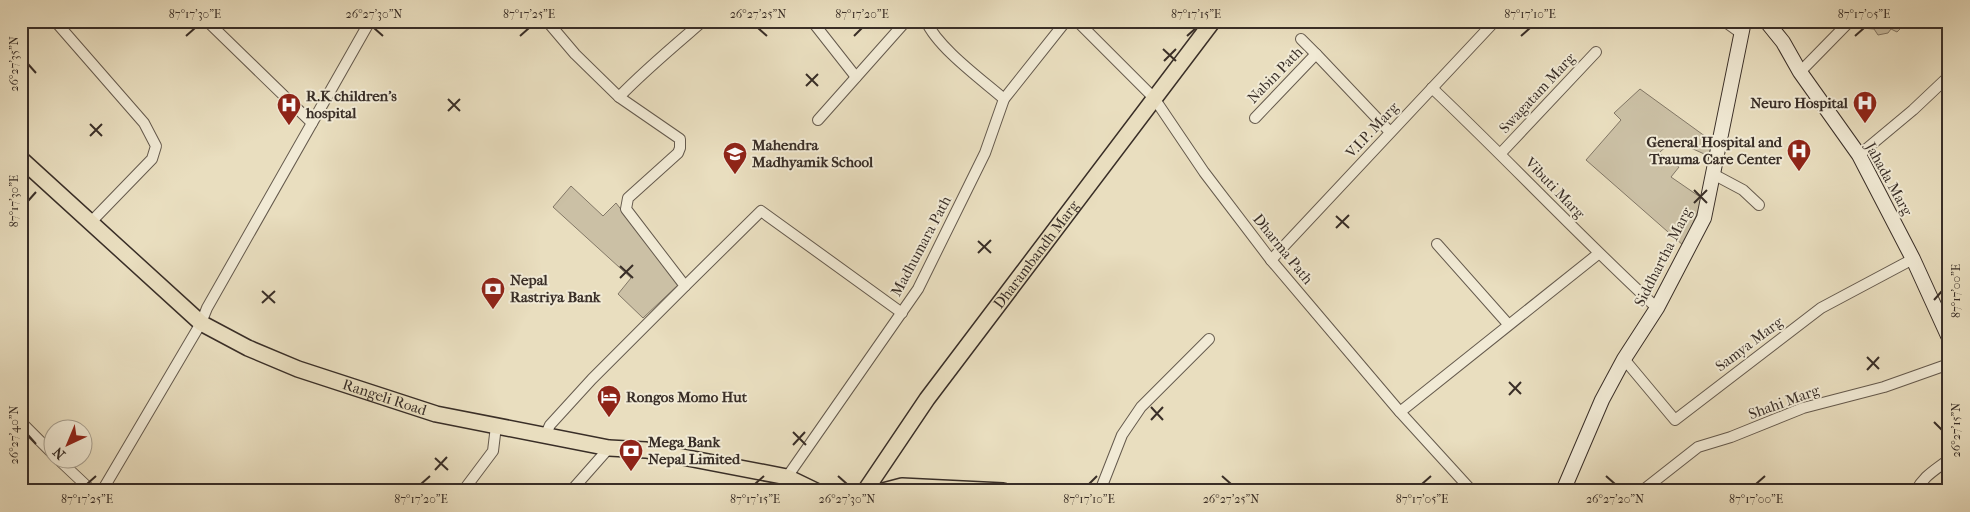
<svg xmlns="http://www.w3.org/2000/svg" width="1970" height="512" viewBox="0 0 1970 512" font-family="'IM FELL French Canon',serif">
<rect width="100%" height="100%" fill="#e9debf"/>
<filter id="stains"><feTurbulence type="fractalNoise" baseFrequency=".004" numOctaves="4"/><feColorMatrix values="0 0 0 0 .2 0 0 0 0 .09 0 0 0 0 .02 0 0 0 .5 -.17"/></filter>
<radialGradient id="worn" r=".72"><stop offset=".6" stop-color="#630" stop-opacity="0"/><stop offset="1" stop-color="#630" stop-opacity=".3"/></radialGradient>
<g fill="#cbc0a5" stroke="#827766">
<path d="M1824,21h72l5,7 -4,4 -6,-3 -3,4 -10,2 -4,-6 -13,-1 -5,-6 -19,3z"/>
<path d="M1640,89l73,53 -2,15 -38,-17 -14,13 20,14 -8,10 32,22 -19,47 -98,-86 35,-40 -7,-7z"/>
<path d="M571,186l32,30 13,-13 63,81 -36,34 -25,-24 13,-16 -78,-71z"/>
</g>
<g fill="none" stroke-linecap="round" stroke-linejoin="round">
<defs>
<g id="street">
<path d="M55,21l89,102 12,23 -4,13 -62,64"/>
<path d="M207,21l105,102"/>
<path d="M812,21l44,56"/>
<path d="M926,21c12,27 55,58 78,78"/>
<path d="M1077,21l77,77 50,74 67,88 129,152 72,79"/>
<path d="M1724,21l18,13"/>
<path d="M1301,39l15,15"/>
<path d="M1800,72l50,-51"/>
<path d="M1432,88c76,72 148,149 225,220"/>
<path d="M619,97c26,-27 55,-51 84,-76"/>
<path d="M1255,118l61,-64 74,78"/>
<path d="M818,120l88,-99"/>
<path d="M1501,153l95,-101"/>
<path d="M1859,155l54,-45 36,-34"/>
<path d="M1713,174l30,16 16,15"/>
<path d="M1437,244l71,80"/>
<path d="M1271,260l224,-239"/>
<path d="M685,286l76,-75 141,102"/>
<path d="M1624,359l51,61 146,-112 92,-49"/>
<path d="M1400,412l198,-158"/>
<path d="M21,422l31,31"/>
<path d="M545,436l5,-11 42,-46 93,-93 -59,-77 2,-11 50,-45 2,-5v-9l-61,-42 -44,-43 -28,-33"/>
<path d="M59,460l33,31"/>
<path d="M787,477l131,-188 67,-136 19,-54 62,-78"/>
<path d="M102,491l99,-168 6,-15 163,-287"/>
<path d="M463,491l30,-40 3,-25"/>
<path d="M571,491l38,-43"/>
<path d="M1100,491l22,-56 19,-28 68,-68"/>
<path d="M1642,491l56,-44 33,-10 72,-29 81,-21 65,-23"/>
<path d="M1916,491c8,-16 20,-21 33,-32"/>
</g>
<g id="secondary">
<path d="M1766,21l17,21 17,30 59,83 54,104 36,79"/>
<path d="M1563,491l39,-91 22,-41 33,-51 47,-90 40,-197"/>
</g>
<g id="primary">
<path id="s1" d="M21,159l180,164 47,25 50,21 138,45 173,34 37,2 141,27 29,14"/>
<path id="s2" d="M865,491l62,-92 286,-378"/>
<path d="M883,491l19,-5 101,5"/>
</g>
</defs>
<use href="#street" stroke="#655a4d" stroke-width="12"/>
<use href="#secondary" stroke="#392e27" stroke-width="16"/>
<use href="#primary" stroke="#392e27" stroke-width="18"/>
<use href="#street" stroke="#f1ead5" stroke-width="10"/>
<use href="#secondary" stroke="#f1ead5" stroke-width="14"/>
<use href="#primary" stroke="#e9debf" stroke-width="15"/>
</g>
<path fill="none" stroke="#392e27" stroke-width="2" d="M374,28l9,8M758,28l9,8M186,36l9,-8M520,36l9,-8M854,36l8,-8M1187,36l9,-8M1521,36l9,-8M1855,36l9,-8M1163,49l13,12M1164,61l12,-12M28,64l8,9M806,74l12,12M806,86l12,-12M448,99l12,12M448,111l12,-12M90,124l12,12M90,136l12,-12M1694,190l13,13M28,201l8,-9M1694,203l13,-13M1336,216l13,12M1336,228l13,-13M978,241l13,12M978,253l13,-13M620,266l13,12M620,278l13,-13M262,291l13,12M1934,300l8,-9M262,303l13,-12M1867,357l12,12M1867,370l12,-13M1509,382l12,12M1509,395l12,-13M1151,407l12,13M1151,420l12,-13M1934,422l8,8M793,432l13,13M28,435l8,9M793,445l12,-13M435,458l13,12M435,470l12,-13M838,476l9,8M1222,476l9,8M1606,476l9,8M87,484l9,-8M421,484l9,-8M755,484l9,-8M1089,484l8,-8M1422,484l9,-8M1756,484l9,-8"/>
<defs>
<symbol id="hospital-pin" viewBox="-11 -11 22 30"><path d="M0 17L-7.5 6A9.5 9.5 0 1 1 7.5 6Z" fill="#8f2418" stroke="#f1ead5"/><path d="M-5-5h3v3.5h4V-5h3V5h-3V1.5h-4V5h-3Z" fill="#fff"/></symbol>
<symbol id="school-pin" viewBox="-11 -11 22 30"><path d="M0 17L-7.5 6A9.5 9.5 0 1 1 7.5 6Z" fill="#8f2418" stroke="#f1ead5"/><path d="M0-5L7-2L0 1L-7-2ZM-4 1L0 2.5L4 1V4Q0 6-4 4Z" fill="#fff"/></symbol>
<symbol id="bank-pin" viewBox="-11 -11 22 30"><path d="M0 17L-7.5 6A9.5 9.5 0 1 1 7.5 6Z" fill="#8f2418" stroke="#f1ead5"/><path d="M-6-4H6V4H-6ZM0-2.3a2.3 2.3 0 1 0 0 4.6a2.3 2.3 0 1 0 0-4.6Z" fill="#fff"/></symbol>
<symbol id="hotel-pin" viewBox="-11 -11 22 30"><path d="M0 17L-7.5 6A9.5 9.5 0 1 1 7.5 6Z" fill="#8f2418" stroke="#f1ead5"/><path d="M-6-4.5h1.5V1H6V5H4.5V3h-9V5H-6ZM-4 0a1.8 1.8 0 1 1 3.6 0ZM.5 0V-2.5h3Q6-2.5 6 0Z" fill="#fff"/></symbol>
</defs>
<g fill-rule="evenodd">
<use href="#hospital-pin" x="1851" y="89" width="28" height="38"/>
<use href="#hospital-pin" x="275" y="91" width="28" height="38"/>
<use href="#hospital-pin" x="1785" y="137" width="28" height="38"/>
<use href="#school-pin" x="721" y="140" width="28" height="38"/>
<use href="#bank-pin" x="479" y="275" width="28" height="38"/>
<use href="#hotel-pin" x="595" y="383" width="28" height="38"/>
<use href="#bank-pin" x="617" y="437" width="28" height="38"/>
</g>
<g text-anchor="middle" stroke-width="4" stroke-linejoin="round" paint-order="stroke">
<g font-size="15" fill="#392e27" stroke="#f1ead5">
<text transform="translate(1275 75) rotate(-46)" y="5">Nabin Path</text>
<text transform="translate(1537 93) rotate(-47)" y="5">Swagatam Marg</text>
<text transform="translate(1372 130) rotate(-47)" y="5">V.I.P. Marg</text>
<text transform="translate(1889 179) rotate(61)" y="5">Jahada Marg</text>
<text transform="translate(1555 188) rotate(46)" y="5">Vibuti Marg</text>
<text transform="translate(921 246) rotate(-62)" y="5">Madhumara Path</text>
<text transform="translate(1283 249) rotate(51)" y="5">Dharma Path</text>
<text dy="5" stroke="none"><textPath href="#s2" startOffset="292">Dharambandh Marg</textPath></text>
<text transform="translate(1663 257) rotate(-63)" y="5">Siddhartha Marg</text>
<text transform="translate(1749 344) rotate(-37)" y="5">Samya Marg</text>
<text dy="5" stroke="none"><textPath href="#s1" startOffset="442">Rangeli Road</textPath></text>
<text transform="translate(1784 402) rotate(-20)" y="5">Shahi Marg</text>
</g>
<g font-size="15" font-weight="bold" fill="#392e27" stroke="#f1ead5" text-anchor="start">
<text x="306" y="101">R.K children's<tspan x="306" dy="17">hospital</tspan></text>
<text x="1848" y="108" text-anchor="end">Neuro Hospital</text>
<text x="1782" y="147" text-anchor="end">General Hospital and<tspan x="1782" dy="17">Trauma Care Center</tspan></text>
<text x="752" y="150">Mahendra<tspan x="752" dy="17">Madhyamik School</tspan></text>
<text x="510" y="285">Nepal<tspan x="510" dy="17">Rastriya Bank</tspan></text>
<text x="626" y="402">Rongos Momo Hut</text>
<text x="648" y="447">Mega Bank<tspan x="648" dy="17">Nepal Limited</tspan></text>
</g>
</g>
<rect width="1970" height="512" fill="none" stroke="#e9debf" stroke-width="55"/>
<g transform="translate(68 444) rotate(224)"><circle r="24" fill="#f1ead5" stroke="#a79f8f"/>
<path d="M0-4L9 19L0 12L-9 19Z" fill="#8f2418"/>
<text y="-8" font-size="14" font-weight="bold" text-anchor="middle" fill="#392e27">N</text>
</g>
<rect x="28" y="28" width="1914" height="456" fill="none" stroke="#392e27" stroke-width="2"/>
<g font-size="12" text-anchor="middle" fill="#392e27">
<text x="195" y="18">87°17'30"E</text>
<text x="374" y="18">26°27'30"N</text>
<text x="529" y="18">87°17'25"E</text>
<text x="758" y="18">26°27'25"N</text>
<text x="862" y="18">87°17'20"E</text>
<text x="1196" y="18">87°17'15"E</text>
<text x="1530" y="18">87°17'10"E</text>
<text x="1864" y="18">87°17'05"E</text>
<text transform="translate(14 64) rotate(-90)" y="4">26°27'35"N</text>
<text transform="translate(14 201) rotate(-90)" y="4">87°17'30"E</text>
<text transform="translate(1956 291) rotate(-90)" y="4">87°17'00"E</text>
<text transform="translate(1956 430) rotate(-90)" y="4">26°27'15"N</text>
<text transform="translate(14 435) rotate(-90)" y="4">26°27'40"N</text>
<text x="87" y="503">87°17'25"E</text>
<text x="421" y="503">87°17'20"E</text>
<text x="755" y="503">87°17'15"E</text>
<text x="847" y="503">26°27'30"N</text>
<text x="1089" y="503">87°17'10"E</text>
<text x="1231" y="503">26°27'25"N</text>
<text x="1422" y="503">87°17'05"E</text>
<text x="1615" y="503">26°27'20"N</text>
<text x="1756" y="503">87°17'00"E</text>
</g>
<rect width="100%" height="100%" filter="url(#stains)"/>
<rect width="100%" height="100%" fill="url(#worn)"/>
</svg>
